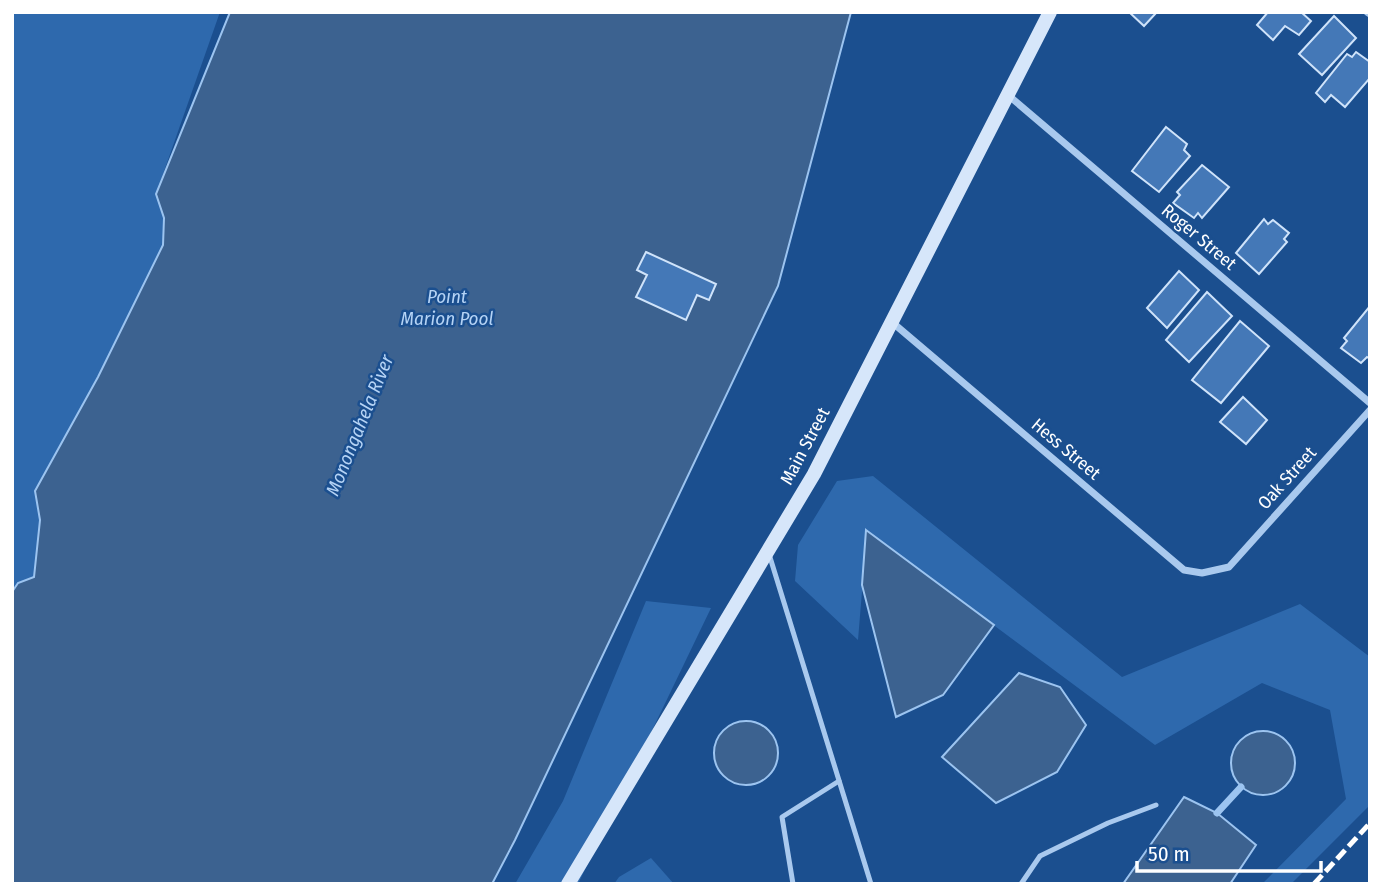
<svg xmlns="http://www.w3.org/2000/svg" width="1382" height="896" viewBox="0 0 1382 896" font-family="'Fira Sans Condensed',sans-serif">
<rect width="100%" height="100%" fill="#1b4f8f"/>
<g fill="#2e69ad">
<path d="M12,12h208l-64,182 8,24 -1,27 -65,132 -63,114 5,29 -6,57 -16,6 -6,9z"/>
<path d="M873,476l249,201 178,-73 70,53v148l-79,79h-29l84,-85 -16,-89 -68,-27 -107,62 -288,-214 -9,109 -63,-59 3,-36 39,-64z"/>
<path d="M646,601l65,7 -133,276h-63l48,-83z"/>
<path d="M651,858l23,26h-60l5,-7z"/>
</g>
<g fill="#3c6290" stroke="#9cc4f0" stroke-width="2">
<path d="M230,12h621l-73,274 -263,554 -23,44h-480v-292l6,-9 16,-6 6,-57 -5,-29 63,-114 65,-132 1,-27 -8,-24z"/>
<path d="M866,530l128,95 -51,70 -47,22 -34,-132z"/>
<path d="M1019,673l41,14 26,38 -29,47 -61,31 -54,-46z"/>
<circle cx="746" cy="753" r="32"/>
<circle cx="1263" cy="763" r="32"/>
<path d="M1184,797l33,16 39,32 -26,39h-107z"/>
</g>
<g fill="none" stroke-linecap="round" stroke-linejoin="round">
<path stroke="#9cc4f0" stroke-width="7" d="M1217,813l24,-26"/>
</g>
<g fill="#4478b7" stroke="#cfe3fa" stroke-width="2">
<path d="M1129,12h28l-13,14z"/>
<path d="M1268,12h33l10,9 -12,14 -14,-9 -12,14 -16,-15z"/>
<path d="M1334,16l22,22 -34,37 -23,-21z"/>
<path d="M1356,52l14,10v16l-25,29 -14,-12 -6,7 -9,-9 31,-39 5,3z"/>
<path d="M1166,127l21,17 -3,6 6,6 -31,36 -27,-21z"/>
<path d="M1202,165l27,22 -27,31 -4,-5 -4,5 -21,-15 7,-8 -3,-3z"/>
<path d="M1264,219l4,5 5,-4 16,13 -5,6 3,3 -28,32 -23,-21z"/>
<path d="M646,252l70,32 -7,16 -12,-5 -11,25 -50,-23 11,-22 -10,-5z"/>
<path d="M1179,271l20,19 -32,38 -20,-20z"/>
<path d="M1207,292l25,24 -43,46 -23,-22z"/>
<path d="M1370,306v53l-3,-2 -6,6 -20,-15 6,-7 -3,-3z"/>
<path d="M1240,321l29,25 -48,57 -29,-23z"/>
<path d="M1243,397l24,23 -21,24 -26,-22z"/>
</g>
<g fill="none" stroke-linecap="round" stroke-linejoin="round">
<g stroke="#a9c9ee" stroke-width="5">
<path d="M769,554l102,330"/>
<path d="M793,884l-11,-67 57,-36"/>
<path d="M1021,884l19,-28 68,-33 48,-18"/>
</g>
<g stroke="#a9c9ee" stroke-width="7">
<path d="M1367,12l3,2"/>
<path d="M1008,95l362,308"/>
<path d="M893,323l291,247 18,3 27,-6 141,-157"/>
</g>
<path stroke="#d6e6fa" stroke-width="14" d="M568,884l246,-410 236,-462"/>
<path stroke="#fff" stroke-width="5" stroke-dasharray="12 5" stroke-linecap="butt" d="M1314,884l56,-61"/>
</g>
<g text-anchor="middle" stroke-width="5" stroke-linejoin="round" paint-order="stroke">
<g font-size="18" fill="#fff" stroke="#1b4f8f">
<text transform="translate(1199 237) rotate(40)" y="6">Roger Street</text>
<text transform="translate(805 446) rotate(-62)" y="6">Main Street</text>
<text transform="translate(1066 449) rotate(40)" y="6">Hess Street</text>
<text transform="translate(1287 478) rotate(-48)" y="6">Oak Street</text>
</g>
<g font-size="19" font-style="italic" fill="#b5d3f5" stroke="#1b4f8f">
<text x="447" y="303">Point<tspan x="447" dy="22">Marion Pool</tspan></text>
<text transform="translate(359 425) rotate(-68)" y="7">Monongahela River</text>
</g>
</g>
<rect width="1382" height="896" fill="none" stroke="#ffffff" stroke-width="28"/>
<path d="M1137 861v10h184v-10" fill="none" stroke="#ffffff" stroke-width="3.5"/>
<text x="1148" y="861" font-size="21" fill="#ffffff" stroke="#1b4f8f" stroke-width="5" paint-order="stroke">50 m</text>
</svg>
